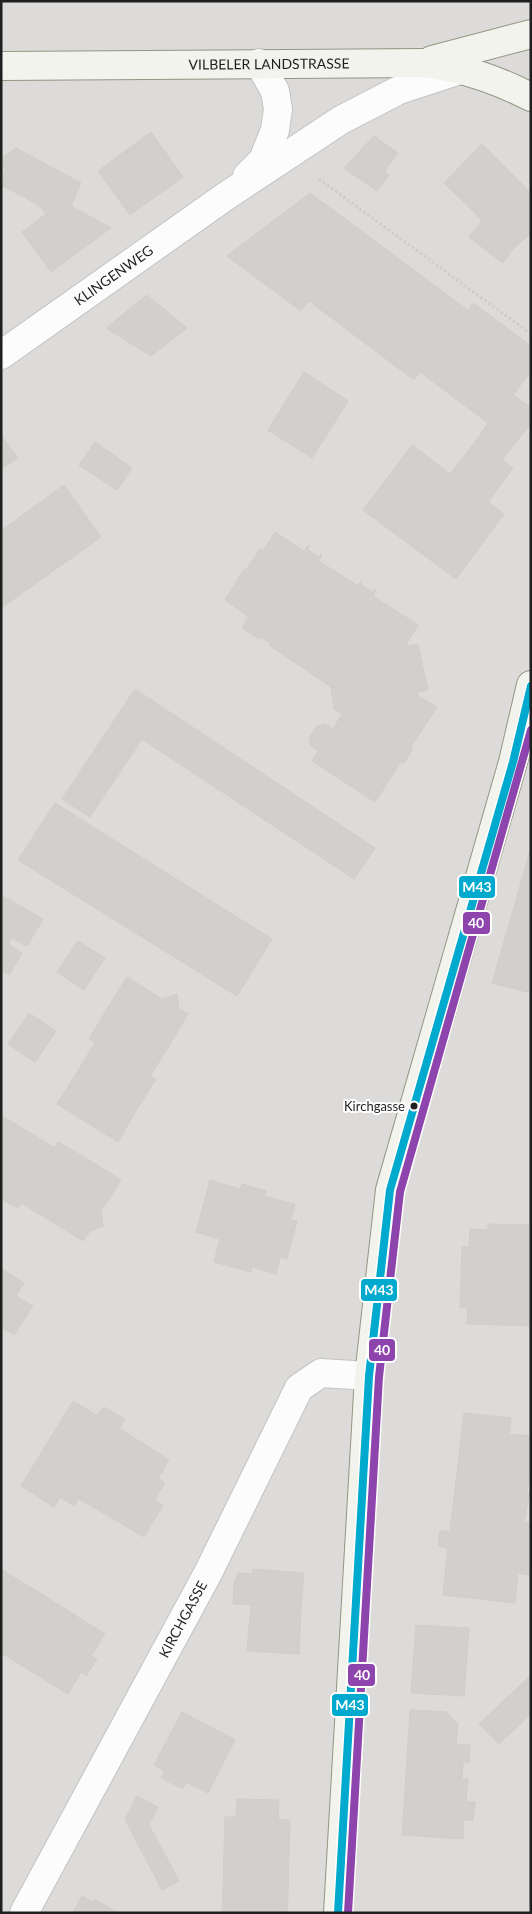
<svg xmlns="http://www.w3.org/2000/svg" width="532" height="1914" viewBox="0 0 532 1914" font-family="Lato,sans-serif">
<rect width="100%" height="100%" fill="#edebe8"/>
<rect fill="#dcdbd9" x="1" y="1" width="530" height="1912"/>
<g fill="#d2d0cd" stroke="#d0cdca">
<path d="M151,132l32,45 -53,38 -32,-44z"/>
<path d="M374,136l24,17 -14,18 5,4 -12,16 -33,-23z"/>
<path d="M482,144l30,30 -38,38 -30,-29z"/>
<path d="M16,148l65,35 -10,23 -70,-39v-8z"/>
<path d="M6,169l29,17 -7,13 -27,-14v-7z"/>
<path d="M512,174l19,19v40l-19,17 -9,13 -34,-26 13,-16 -8,-9z"/>
<path d="M35,186l76,42 -60,44 -29,-40 24,-18 -5,-7 -13,-8z"/>
<path d="M310,193l158,117 5,-7 58,43v25l-18,24 18,13v15l-29,37 -26,-19 12,-18 -68,-51 -6,8 -105,-79 -8,10 -74,-55z"/>
<path d="M147,295l40,33 -36,28 -45,-28z"/>
<path d="M304,372l44,29 -36,57 -44,-28z"/>
<path d="M1,435l17,23 -17,11z"/>
<path d="M476,441l37,27 -25,34 16,12 -48,65 -93,-69 49,-65 38,29z"/>
<path d="M95,442l37,26 -15,22 -38,-25z"/>
<path d="M64,485l37,52 -100,71v-77z"/>
<path d="M275,532l29,19 4,-6 1,2 -2,2 12,8 2,-3 1,2 -3,5 20,13 -54,82 -16,-11 2,-2 -11,-6 -1,2 -17,-11 7,-11 -24,-17 19,-31 2,1 14,-21 3,2z"/>
<path d="M339,574l19,12 3,-5v4l12,7 1,-3 2,1 -3,6 45,29 -11,18 1,3 10,-2 5,24 -92,19 -46,-31z"/>
<path d="M423,668l5,22 -10,2v4l19,11 -26,40 2,2 -9,14 -3,-1 -26,40 -63,-41 6,-10 -7,-5 -2,-8 8,-12 8,-2 8,5 9,-15 -8,-5 -3,-22z"/>
<path d="M135,689l240,159 -21,31 -212,-140 -52,78 -28,-18z"/>
<path d="M55,803l217,136 -35,57 -219,-136z"/>
<path d="M531,847v49l-13,-3z"/>
<path d="M518,893l13,3v97l-39,-10z"/>
<path d="M1,895l42,24 -16,27 -15,-8 -4,6 14,9 -13,22 -8,-5z"/>
<path d="M78,941l27,17 -21,32 -27,-18z"/>
<path d="M127,977l35,22 15,-5 2,15 9,5 -19,32 -62,-37z"/>
<path d="M107,1009l62,37 -19,30 -61,-37z"/>
<path d="M29,1013l27,18 -21,31 -27,-18z"/>
<path d="M95,1043l61,36 -19,30 -60,-37z"/>
<path d="M77,1072l60,37 -19,33 -61,-38z"/>
<path d="M1,1115l21,13 -21,34z"/>
<path d="M22,1128l33,20 -37,60 -17,-9v-37z"/>
<path d="M58,1142l31,18 -38,61 -30,-18z"/>
<path d="M89,1160l32,20 -20,31 2,15 -13,5 -7,10 -32,-20z"/>
<path d="M210,1180l30,9 2,-5 24,7 -2,5 31,8 -4,16 6,1 -10,38 -7,-2 -4,17 -24,-7 -1,5 -37,-10 6,-23 -24,-7z"/>
<path d="M488,1224l43,1v101l-64,-2 1,-16h-8l2,-61h7l1,-18 18,1z"/>
<path d="M1,1268l23,15 -8,13 17,10 -19,29 -13,-8z"/>
<path d="M73,1401l23,14 8,-8 21,12 -6,10 3,1 -48,76 -14,-9 -6,10 -33,-21z"/>
<path d="M464,1413l47,5 -2,16 22,2v41l-2,-1 -2,16h3l-6,30 -72,-7z"/>
<path d="M122,1430l47,30 -11,18 7,5 -11,17 9,5 -19,32 -65,-38z"/>
<path d="M452,1515l79,8v52l-13,-2 -3,30 -72,-8 5,-47 -10,-2 2,-15h10z"/>
<path d="M1,1569l14,9 -14,23z"/>
<path d="M253,1569l51,4 -3,35 -68,-4 1,-20 4,-11 15,1z"/>
<path d="M15,1578l30,18 -37,61 -7,-4v-52z"/>
<path d="M45,1596l30,19 -38,60 -29,-18z"/>
<path d="M251,1605l50,3 -2,46 -52,-3z"/>
<path d="M75,1615l30,19 -14,22 6,3 -11,17 -5,-4 -13,22 -31,-19z"/>
<path d="M416,1625l53,3 -5,68 -53,-3z"/>
<path d="M531,1675v39l-32,30 -20,-20z"/>
<path d="M410,1710l36,2 12,12 -2,21h14l-1,18 -6,-1 -1,16 -56,-4z"/>
<path d="M182,1712l53,28 -27,53 -22,-11 -3,7 -22,-11 4,-7 -11,-6z"/>
<path d="M406,1774l62,5 -2,22 9,1 -2,18h-9l-1,19 -61,-4z"/>
<path d="M137,1796l21,11 -9,18 30,56 -17,9 -37,-71z"/>
<path d="M237,1799l42,1 -1,19 12,1 -1,31 -65,-2 1,-32h11z"/>
<path d="M224,1849l65,2 -1,44 -65,-2z"/>
<path d="M223,1893l65,2 -1,18h-65z"/>
<path d="M82,1896l10,6 2,-3 24,14h-45z"/>
</g>
<g fill="none" stroke-linecap="round" stroke-linejoin="round">
<defs>
<g id="street">
<path d="M247,176l16,-16 12,-30 3,-21 -3,-18 -16,-28"/>
<path id="s1" d="M1,355l225,-159 115,-76 58,-30 64,-21"/>
<path id="s2" d="M24,1913l184,-340 91,-185 22,-15 48,3"/>
</g>
<g id="secondary">
<path d="M432,60l99,-26"/>
<path id="s3" d="M1,66l422,-3c42,6 70,15 108,34"/>
<path d="M338,1913l31,-537 21,-186 123,-428 18,-77"/>
</g>
</defs>
<use href="#street" stroke="#c4c3c2" stroke-width="30"/>
<use href="#secondary" stroke="#949582" stroke-width="30"/>
<path stroke="#d6cac8" stroke-width="3" stroke-dasharray="2.5 2.5" stroke-linecap="butt" d="M319,179l212,155"/>
<use href="#street" stroke="#fcfcfc" stroke-width="28"/>
<use href="#secondary" stroke="#f2f3ec" stroke-width="28"/>
<defs>
<path id="bus-1" d="M338,1913l31,-537 21,-186 123,-428 18,-76"/>
<path id="bus-2" d="M348,1913l31,-536 21,-185 131,-462"/>
</defs>
<use href="#bus-1" stroke="#fff" stroke-width="11"/>
<use href="#bus-2" stroke="#fff" stroke-width="11"/>
<use href="#bus-1" stroke="#00a9ce" stroke-width="8"/>
<use href="#bus-2" stroke="#8e44ad" stroke-width="8"/>
</g>
<circle fill="#1f1f1f" stroke="#fff" stroke-width="2" cx="414" cy="1106" r="4.5"/>
<g text-anchor="middle" stroke-width="4" stroke-linejoin="round" paint-order="stroke">
<g font-size="13" fill="#1f1f1f" stroke="#fff" text-anchor="end">
<text x="405" y="1111">Kirchgasse</text>
</g>
<g font-size="14" fill="#1f1f1f" stroke="#fff">
<text dy="5" stroke="none"><textPath href="#s3" startOffset="268">VILBELER LANDSTRASSE</textPath></text>
<text dy="5" stroke="none"><textPath href="#s1" startOffset="138">KLINGENWEG</textPath></text>
<text dy="5" stroke="none"><textPath href="#s2" startOffset="334">KIRCHGASSE</textPath></text>
</g>
</g>
<g stroke="#fff" stroke-width="2">
<rect x="458" y="875" width="38" height="24" rx="5" fill="#00a9ce"/>
<rect x="462" y="911" width="29" height="24" rx="5" fill="#8e44ad"/>
<rect x="360" y="1278" width="38" height="24" rx="5" fill="#00a9ce"/>
<rect x="368" y="1338" width="28" height="24" rx="5" fill="#8e44ad"/>
<rect x="347" y="1663" width="29" height="24" rx="5" fill="#8e44ad"/>
<rect x="331" y="1693" width="38" height="24" rx="5" fill="#00a9ce"/>
</g>
<g font-size="14" text-anchor="middle" font-weight="bold" fill="#fff">
<text x="477" y="892">M43</text>
<text x="476" y="928">40</text>
<text x="379" y="1295">M43</text>
<text x="382" y="1355">40</text>
<text x="362" y="1680">40</text>
<text x="350" y="1710">M43</text>
</g>
<rect width="532" height="1914" fill="none" stroke="#1f1f1f" stroke-width="5"/>
</svg>
